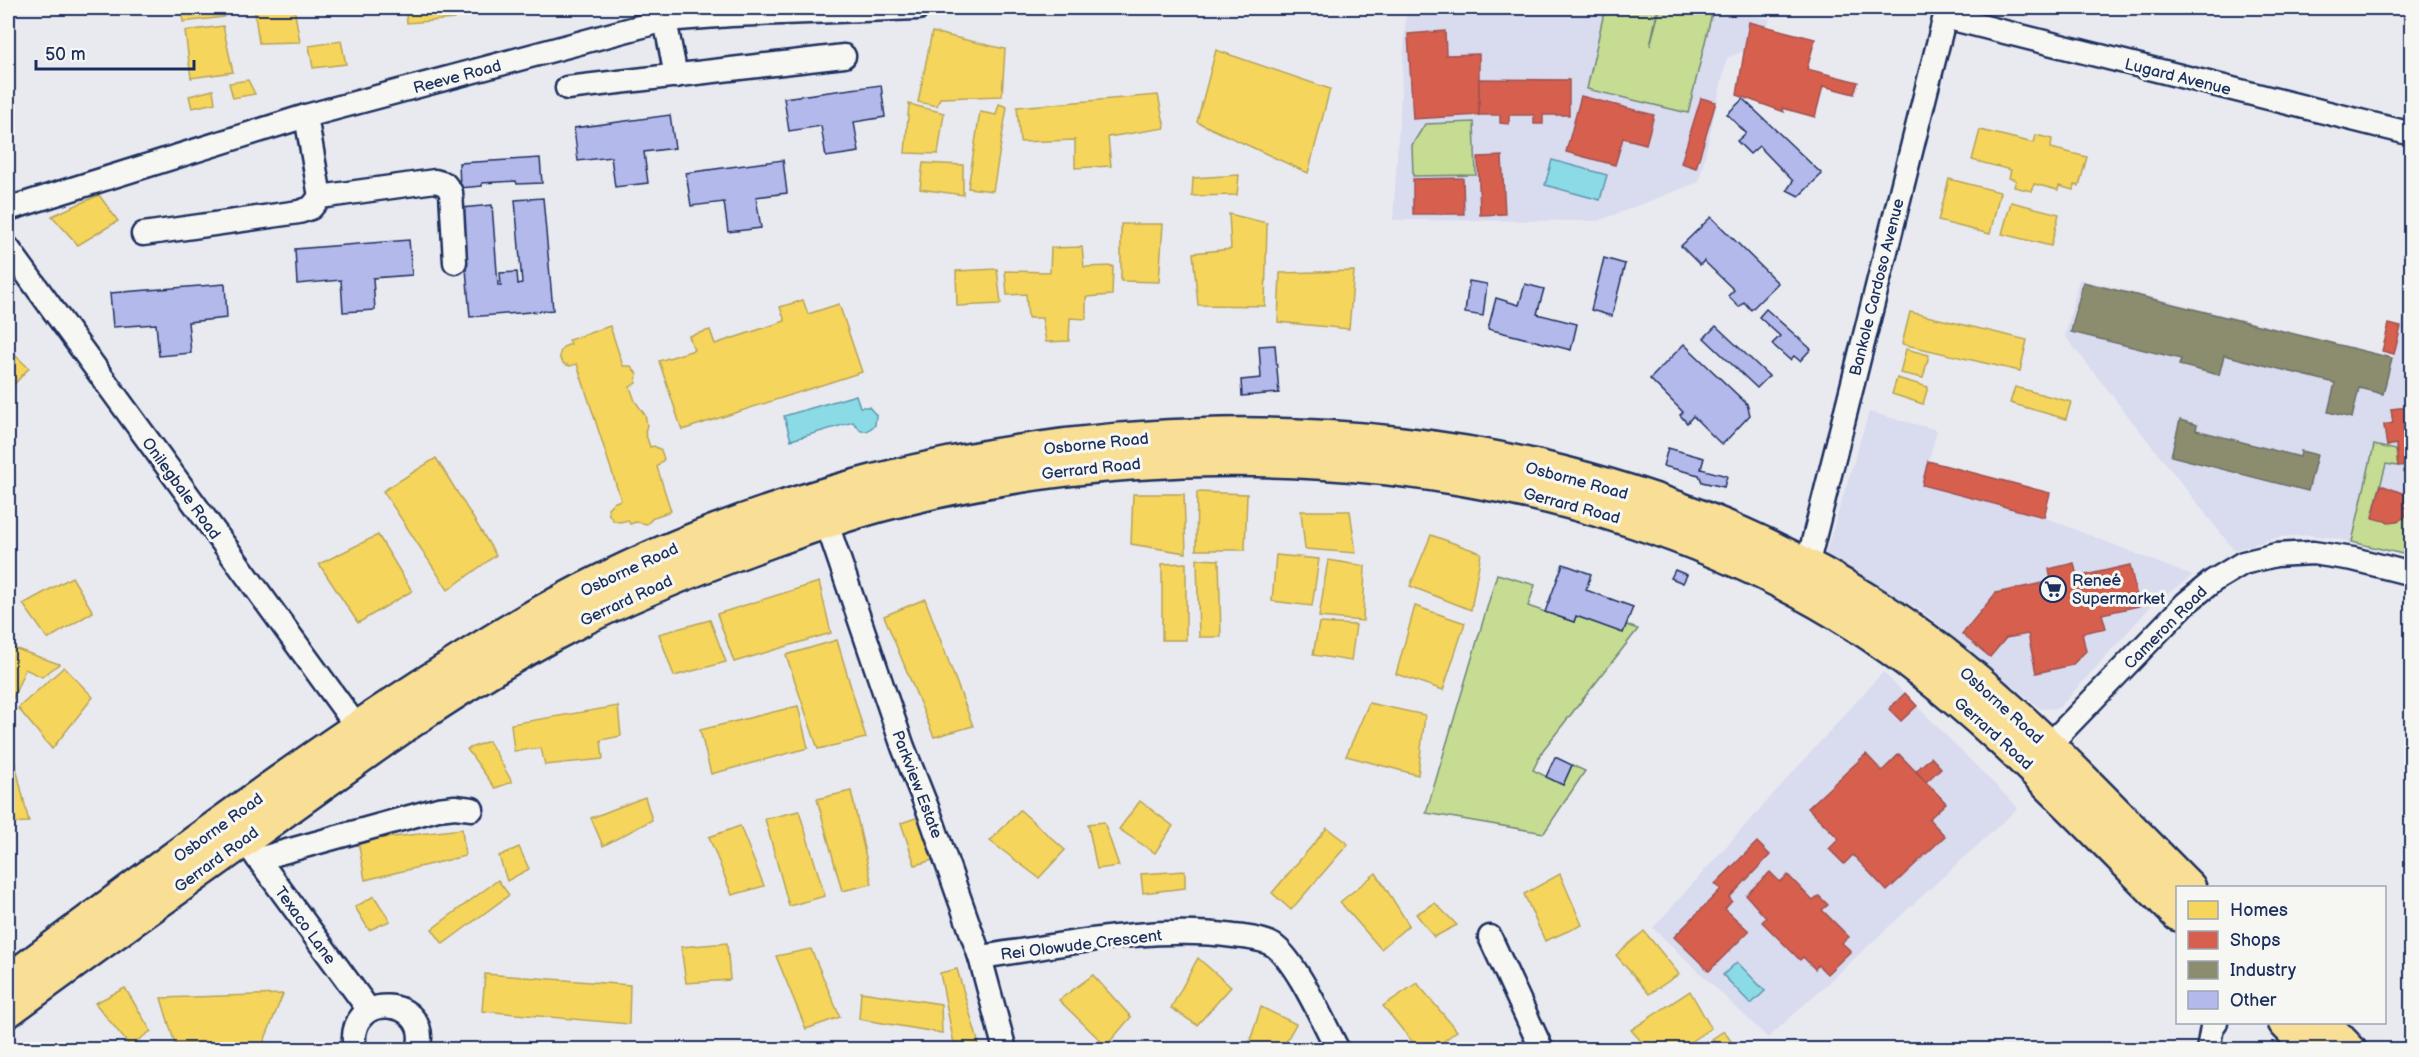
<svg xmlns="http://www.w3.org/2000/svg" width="2419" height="1057" viewBox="0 0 2419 1057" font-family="'Balsamiq Sans',sans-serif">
<rect width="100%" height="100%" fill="#e9eaf0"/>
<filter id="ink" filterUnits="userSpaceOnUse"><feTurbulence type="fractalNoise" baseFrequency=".0167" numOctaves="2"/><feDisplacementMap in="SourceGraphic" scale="12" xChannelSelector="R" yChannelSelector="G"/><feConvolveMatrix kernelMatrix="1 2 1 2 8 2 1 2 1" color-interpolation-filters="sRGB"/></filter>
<g filter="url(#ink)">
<g fill="#d9dbee">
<path d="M1426,8h294l50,11 -8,24 -35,15 -28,124 -101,39 -205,-1 13,-205z"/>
<path d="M2079,279l314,78 1,-3 -12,-3 7,-27 12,3 10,-44v273l-77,-18 -24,-3 -30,2 -46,13 -169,-214z"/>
<path d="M1869,412l68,18 -15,55 122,32 148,59 -38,27 -95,105 -18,1 -119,-98 -97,-56z"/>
<path d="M1883,672l135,136 -250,230 -115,-110z"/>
</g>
<g fill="#c5dc92" stroke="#708678" stroke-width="1.5">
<path d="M1605,8h53l-8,38 10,-38 53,1 -25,104 -101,-24z"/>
<path d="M1474,122l2,53 -63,1 -1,-31 13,-21z"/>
<path d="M2374,445l22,5 2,16 -12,-2 -14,53c16,5 28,8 37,-7l2,2v44l-59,-14z"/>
<path d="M1497,574l38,11 -7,21 46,16 2,-6 47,16 3,-7 12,4 -95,121 -10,20 30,15 9,-20 13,6 -41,62 -118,-20z"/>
</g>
<g fill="#8bdbe6" stroke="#5e96b0" stroke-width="1.5">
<path d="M1552,160l55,15 -7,25 -55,-15z"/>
<path d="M856,395l4,12h9l7,8 -1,10 -8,6h-6l-8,-9 -62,18 -7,-24z"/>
<path d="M1737,962l28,29 -14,13 -28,-29z"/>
</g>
<g fill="#f6d55c" stroke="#b4a35d" stroke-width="1.5">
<path d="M181,8h43v9l-41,5z"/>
<path d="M254,8h40l6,34 -41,1z"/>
<path d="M405,8h46l3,11 -47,4z"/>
<path d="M223,26l10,46 -42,6 -6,-47z"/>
<path d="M932,32l73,17 -3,47 -62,2 -3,8 -19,-4z"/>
<path d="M341,41l5,23 -33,4 -4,-22z"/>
<path d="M1216,50l114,39 -22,84 -111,-51z"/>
<path d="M248,80l7,14 -22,4 -4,-15z"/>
<path d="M213,90l2,13 -23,5 -3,-12z"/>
<path d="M1158,95l7,33 -57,9 3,29 -36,2v-28l-55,2 -3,-35z"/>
<path d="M909,104l35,9 -6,41 -33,-1z"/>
<path d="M999,104l8,3 -14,84 -25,-3 12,-76 16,3z"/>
<path d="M1980,130l54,13 2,-8 16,4 -1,9 36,9 -8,29 -5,-1 -1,5 -14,-4 -1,4 -24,-6 -2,7 -18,-4 2,-7 -7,-2 2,-8 -39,-10z"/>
<path d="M923,163l40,2v30l-43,-6z"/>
<path d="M1239,175l-2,20 -45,1 1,-18z"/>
<path d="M1949,179l51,13 -10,42 -52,-13z"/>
<path d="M99,195l19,26 -40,24 -26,-29z"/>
<path d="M2011,202l48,12 -8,32 -49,-12z"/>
<path d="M1229,214l38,9 -2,83 -67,-1 -5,-52 38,-4z"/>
<path d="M1121,224h42l-4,58 -38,-1z"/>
<path d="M1082,247l2,20 29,-1 -1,29 -26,2v22l-16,-1 -1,23 -23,1 -4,-24h-14l-2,-24 -19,1 -2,-24 45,1 1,-24z"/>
<path d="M997,269l4,35 -44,2 -1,-35z"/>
<path d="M1354,271l-5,58 -71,-7 2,-49z"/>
<path d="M803,300l5,14 31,-10 23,68 -180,58 -23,-69 35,-11 -5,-14 21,-6 5,14 70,-23 -5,-14z"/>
<path d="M1910,312l117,28 -7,31 -118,-27z"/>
<path d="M610,326l13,40h8l6,8 -1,9 -6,4 5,14 10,14 2,10 -2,7 5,15 4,-1 7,4 3,9 -7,8 14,44 -17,6 -7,7 -11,-2 -6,2 -2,-4 -8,2 -6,-1 -5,-6 -1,-7 5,-5 8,-3 -44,-136 -7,2 -6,-2 -4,-5v-6l3,-6 8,-3 -2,-4z"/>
<path d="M8,349l21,19 -21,23z"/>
<path d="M1906,349l23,6 -6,23 -23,-5z"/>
<path d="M1897,378l31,9 -5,17 -31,-10z"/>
<path d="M2015,387l56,15 -5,17 -56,-16z"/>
<path d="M2412,407v54l-15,1 -1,-18 -9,2 -3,-21 9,-2 -2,-14z"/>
<path d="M436,458l60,97 -48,35 -65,-99z"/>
<path d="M1197,492l50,2 -2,56h-49z"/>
<path d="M1133,494h51l2,59 -55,-9z"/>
<path d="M1301,511h49l6,42 -51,-4z"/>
<path d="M378,535l34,56 -54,32 -39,-59z"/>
<path d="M1431,535l50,18 -10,57 -61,-24z"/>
<path d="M1276,555l43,4 -7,47 -40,-5z"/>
<path d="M1197,559l22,1 2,77h-22z"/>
<path d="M1328,560l37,6 -2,55 -44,-4z"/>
<path d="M1186,563v77h-24v-76z"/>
<path d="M72,577l21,35 -45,27 -25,-35z"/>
<path d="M819,582l12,51 -97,29 -17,-48z"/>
<path d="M925,599l48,127 -39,11 -50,-121z"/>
<path d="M1415,606l50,17 -22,67 -47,-16z"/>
<path d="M710,620l16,42 -52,14 -15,-42z"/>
<path d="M1319,623l37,2 -5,36 -38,-6z"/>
<path d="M837,640l29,98 -48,11 -32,-94z"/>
<path d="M11,647l48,17 -17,13 -17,-8 -13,32 -4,-1v-44z"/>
<path d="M64,667l29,30 -41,52 -34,-41z"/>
<path d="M1369,703l56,12 -7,60 -72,-19z"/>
<path d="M618,706l3,30 -20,4 2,19 -58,6 -4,-17 -27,3 -3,-27z"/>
<path d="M798,706l10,42 -97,26 -11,-44z"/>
<path d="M489,741l23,41 -17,6 -28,-39z"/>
<path d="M8,759h6l15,63 -21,1z"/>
<path d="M851,791l21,93 -30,7 -25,-92z"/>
<path d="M645,797l7,23 -49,26 -12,-28z"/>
<path d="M1140,801l33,25 -18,27 -36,-24z"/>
<path d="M1020,810l45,40 -26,28 -49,-37z"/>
<path d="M799,811l26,85 -36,10 -24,-87z"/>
<path d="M919,817l14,43 -18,5 -14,-42z"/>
<path d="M1104,822l15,44 -22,3 -9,-45z"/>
<path d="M740,826l24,60 -32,9 -23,-58z"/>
<path d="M1327,828l21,16 -57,66 -19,-17z"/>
<path d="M462,829l3,27 -100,24 -7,-39z"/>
<path d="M519,847l10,22 -22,12 -8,-25z"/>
<path d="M1185,871v17l-42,5 -2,-19z"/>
<path d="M1376,873l33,52 -28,24 -41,-47z"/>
<path d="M1560,874l22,51 -37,16 -21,-47z"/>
<path d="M498,880l11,15 -66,49 -11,-15z"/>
<path d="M374,896l16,25 -21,9 -14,-23z"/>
<path d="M1435,903l22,22 -23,12 -18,-23z"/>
<path d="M1644,931l35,43 -30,20 -33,-39z"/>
<path d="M727,943l3,37 -44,3 -5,-36z"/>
<path d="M811,949l29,68 -34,12 -30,-73z"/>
<path d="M1198,958l33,29 -34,38 -26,-17z"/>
<path d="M957,969l23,79 -25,1 -15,-76z"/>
<path d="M485,974l145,11 -1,39 -147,-13z"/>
<path d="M1093,975l38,42 -25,29 -47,-46z"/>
<path d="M1417,983l40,48 -25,19h-13l-36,-44z"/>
<path d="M125,988l26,43 -21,15 -35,-43z"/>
<path d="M1690,991l21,37 -33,22h-29l-18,-20z"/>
<path d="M861,992l80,12 1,29 -83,-14z"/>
<path d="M283,994l-20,50h-88l-14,-46z"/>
<path d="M1261,1007l35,17 -15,26h-34z"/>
<path d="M1724,1031l13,19h-18l-7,-11z"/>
<path d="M1706,1041l7,9h-18z"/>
</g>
<g fill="#d6604d" stroke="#9e5152" stroke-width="1.5">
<path d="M1749,22l66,17 -8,30 51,13 -4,12 -31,-8 -8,31 -33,-9 2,4 -47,-17z"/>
<path d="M1445,31l1,24 33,-1v61l-66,4 -5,-85z"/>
<path d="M1479,79l90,1v35h-26v9h-9v-9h-25v9l-9,-1v-8h-21z"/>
<path d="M1581,96l73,19 -8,29 -23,-6 -8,27 -49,-13z"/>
<path d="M1701,98l15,4 -20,66 -15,-5z"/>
<path d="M1502,156l3,58 -25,1 -2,-58z"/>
<path d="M1463,178l1,36h-51v-35z"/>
<path d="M2389,324l12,3 -7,27 -12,-3z"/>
<path d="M2412,407v58l-14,1 -2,-22 -9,2 -3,-21 9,-2 -2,-14z"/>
<path d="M1928,461l122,32 -6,24 -122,-32z"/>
<path d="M2381,485l24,9 3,6 1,10 -5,8 -7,3 -8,1 -17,-4z"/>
<path d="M2074,563l3,14 53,-12 9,41 -37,8 4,14 -24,5 4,18 -14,14 -36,8 -8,-39 -22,4 -16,19 -28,-23 34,-41 55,-12 -2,-12z"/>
<path d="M1905,693l12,13 -16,15 -12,-12z"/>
<path d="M1866,754l16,17 17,-17 47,49 -17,16 16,17 -58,55 -34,-36 -9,9 -15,-15 10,-10 -31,-31z"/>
<path d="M1931,757l10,11 -15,14 -10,-11z"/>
<path d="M1757,842l13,13 -41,43 3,3 -7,8 24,22 -40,40 -35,-34 47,-48 -6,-5z"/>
<path d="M1770,872l10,10 8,-7 25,26 6,-5 9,9 -6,5 27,27 -7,6 9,8 -24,23 -9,-9 -3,4 -12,-12 -3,3 -38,-38 4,-4 -20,-23z"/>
</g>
<g fill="#8c8c6e" stroke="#6a7069" stroke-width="1.5">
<path d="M2083,282l309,76 -9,36 -24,-6 -7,30 -24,-6 7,-29 -111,-28 -5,20 -40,-10 2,-6 -110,-27z"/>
<path d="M2180,420l17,5 -1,5 104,27 1,-6 16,4 -9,36 -137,-35z"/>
</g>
<g fill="#b3b9ea" stroke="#1b2f5e" stroke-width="1.5">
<path d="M881,85l4,32 -31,5 5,30 -33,5 -5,-31 -32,5 -5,-33z"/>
<path d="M1743,99l79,75 -23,22 -12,-6 6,-9 -34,-35 -9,8 -13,-13 9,-8 -19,-19z"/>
<path d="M670,115l5,33 -31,4 4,31 -33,4 -4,-30 -33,4 -4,-33z"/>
<path d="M540,158l2,25 -25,1 -1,-3 -34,2v3l-22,2 -1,-25z"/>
<path d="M783,160l4,33 -31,4 5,31 -33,4 -4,-30 -33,4 -5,-33z"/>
<path d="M543,198l10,112 -83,7 -9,-109 31,-3 6,80h3l-1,-12 17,-1 1,12 4,-1 -7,-83z"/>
<path d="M1711,217l67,66 -27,27 -7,-8 -5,5 -11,-11 6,-6 -30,-29 -4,4 -19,-19z"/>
<path d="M409,240l3,35 -39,3 2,32 -32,2 -2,-32 -44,4 -2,-35z"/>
<path d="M1604,258l21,6 -13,52 -21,-6z"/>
<path d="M1469,281l18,3 -4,32 -18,-3z"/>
<path d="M225,284l2,34 -39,4 3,31 -32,3 -3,-32 -43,3 -3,-34z"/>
<path d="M1525,284l19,5 -7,25 40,10 -6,26 -83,-21 8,-31 23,7z"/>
<path d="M1766,309l45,40 -11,12 -6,-5 -4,4 -18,-16 8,-8 -21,-19z"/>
<path d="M1716,326l53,50 -12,12 -53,-50z"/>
<path d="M1684,344l63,60 3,11 -28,30 -29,-29 -6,7 -7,-8 3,-3 -33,-33z"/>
<path d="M1275,345l4,48 -37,3 -1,-16 20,-2 -2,-32z"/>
<path d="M1668,448l36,10 -3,11 26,7 -3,11 -22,-5 -3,-7 -36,-9z"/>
<path d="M1563,564l28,10 -5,16 47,17 -10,26 -47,-17 -2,6 -29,-10z"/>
<path d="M1675,570l12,5 -4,8 -12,-5z"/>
<path d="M1555,757l17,8 -9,20 -17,-8z"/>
</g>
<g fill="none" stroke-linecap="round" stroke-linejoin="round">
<defs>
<g id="minor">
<path d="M1945,17l467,117"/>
<path d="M665,20l11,56"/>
<path d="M567,88l277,-32"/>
<path d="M306,116l14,81 115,-16 10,3 6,8 4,70"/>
<path d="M8,209l298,-93 359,-96 66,-5 187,-7"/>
<path d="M143,234l156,-22 12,-4 9,-11"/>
<path d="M8,248l349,479"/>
<path d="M826,521l77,226 27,68 50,142 25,93"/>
<path d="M1807,566l140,-558"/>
<path d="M2048,746l138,-143 27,-22 30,-18 33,-8 37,-2 40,6 59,15"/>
<path d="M250,848l119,162"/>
<path d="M258,859l180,-50 17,-2 17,2"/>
<path d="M1490,937l52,113"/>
<path d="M980,957c84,-12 169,-32 254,-21 11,1 29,3 39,9 23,15 51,79 65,105"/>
<path d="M355,1050c-12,-62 79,-54 63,0"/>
<path d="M2208,1050l4,-23 4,-5"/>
</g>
<g id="primary">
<path d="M8,982c142,-106 284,-214 434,-309 38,-24 77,-49 117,-70 389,-209 936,-240 1317,3 119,75 214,183 313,282"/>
<path d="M8,1010c89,-66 180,-130 270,-195 93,-67 187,-136 290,-189 65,-34 135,-61 204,-86 39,-14 78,-28 118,-38 310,-80 693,-52 967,123 122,79 219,187 321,289"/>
<path d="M2285,1022l27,28"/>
<path d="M2322,1022l27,28"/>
</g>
</defs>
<use href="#minor" stroke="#1b2f5e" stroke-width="27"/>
<use href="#primary" stroke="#1b2f5e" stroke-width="38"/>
<use href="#minor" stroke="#f6f6f2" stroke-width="22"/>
<use href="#primary" stroke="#f9df96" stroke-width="33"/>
</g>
</g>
<defs>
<symbol id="supermarket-ring" viewBox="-11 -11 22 22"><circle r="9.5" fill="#f6f6f2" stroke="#1b2f5e" stroke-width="1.5"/><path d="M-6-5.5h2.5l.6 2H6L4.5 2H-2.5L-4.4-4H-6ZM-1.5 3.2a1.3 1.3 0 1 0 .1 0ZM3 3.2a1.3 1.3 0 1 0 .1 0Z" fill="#1b2f5e"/></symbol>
</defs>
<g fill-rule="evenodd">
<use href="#supermarket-ring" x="2038" y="574" width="30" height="30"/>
</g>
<g text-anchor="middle" stroke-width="6" stroke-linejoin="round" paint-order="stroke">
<g font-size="16" fill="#1b2f5e" stroke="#f6f6f2">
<text transform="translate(457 76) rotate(-15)" y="6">Reeve Road</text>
<text transform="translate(2178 76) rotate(14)" y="6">Lugard Avenue</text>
<text transform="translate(1876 287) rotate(-76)" y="6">Bankole Cardoso Avenue</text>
<text transform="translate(1096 443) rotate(-6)" y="6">Osborne Road</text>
<text transform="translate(1091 468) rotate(-6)" y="6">Gerrard Road</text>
<text transform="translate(1577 480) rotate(15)" y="6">Osborne Road</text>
<text transform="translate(182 488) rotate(54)" y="6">Onilegbale Road</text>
<text transform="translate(1572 505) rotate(15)" y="6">Gerrard Road</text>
<text transform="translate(629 569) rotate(-25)" y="6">Osborne Road</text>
<text transform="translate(626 600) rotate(-25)" y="6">Gerrard Road</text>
<text transform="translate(2165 627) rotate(-45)" y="6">Cameron Road</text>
<text transform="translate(2002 705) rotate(42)" y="6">Osborne Road</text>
<text transform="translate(1994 733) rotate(42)" y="6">Gerrard Road</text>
<text transform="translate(918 784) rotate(69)" y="6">Parkview Estate</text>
<text transform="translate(218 827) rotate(-36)" y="6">Osborne Road</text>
<text transform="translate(216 859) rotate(-36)" y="6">Gerrard Road</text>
<text transform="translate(306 925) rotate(54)" y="6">Texaco Lane</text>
<text transform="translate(1081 944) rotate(-7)" y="6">Rei Olowude Crescent</text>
</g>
<g font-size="16" fill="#1b2f5e" stroke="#f6f6f2" text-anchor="start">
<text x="2072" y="586">Reneé<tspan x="2072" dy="18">Supermarket</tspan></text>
</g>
</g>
<rect width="2419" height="1057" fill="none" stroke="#f6f6f2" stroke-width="30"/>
<rect x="15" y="15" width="2389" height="1027" fill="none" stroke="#1b2f5e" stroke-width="2" filter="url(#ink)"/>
<rect x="2176" y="886" width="210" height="138" fill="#f6f6f2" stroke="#9ea6b7" stroke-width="1.5"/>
<rect x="2188" y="901" width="30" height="18" fill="#f6d55c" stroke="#9ea6b7" stroke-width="1.5"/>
<text x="2230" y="916" font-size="18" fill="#1b2f5e">Homes</text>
<rect x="2188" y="931" width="30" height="18" fill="#d6604d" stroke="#9ea6b7" stroke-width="1.5"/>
<text x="2230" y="946" font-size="18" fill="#1b2f5e">Shops</text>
<rect x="2188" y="961" width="30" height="18" fill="#8c8c6e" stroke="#9ea6b7" stroke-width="1.5"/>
<text x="2230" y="976" font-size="18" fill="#1b2f5e">Industry</text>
<rect x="2188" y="991" width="30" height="18" fill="#b3b9ea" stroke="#9ea6b7" stroke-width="1.5"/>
<text x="2230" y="1006" font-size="18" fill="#1b2f5e">Other</text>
<path d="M36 60v9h158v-9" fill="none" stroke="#1b2f5e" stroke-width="3"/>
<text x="45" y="60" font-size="18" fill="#1b2f5e" stroke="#f6f6f2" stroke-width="4.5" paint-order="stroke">50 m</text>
</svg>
